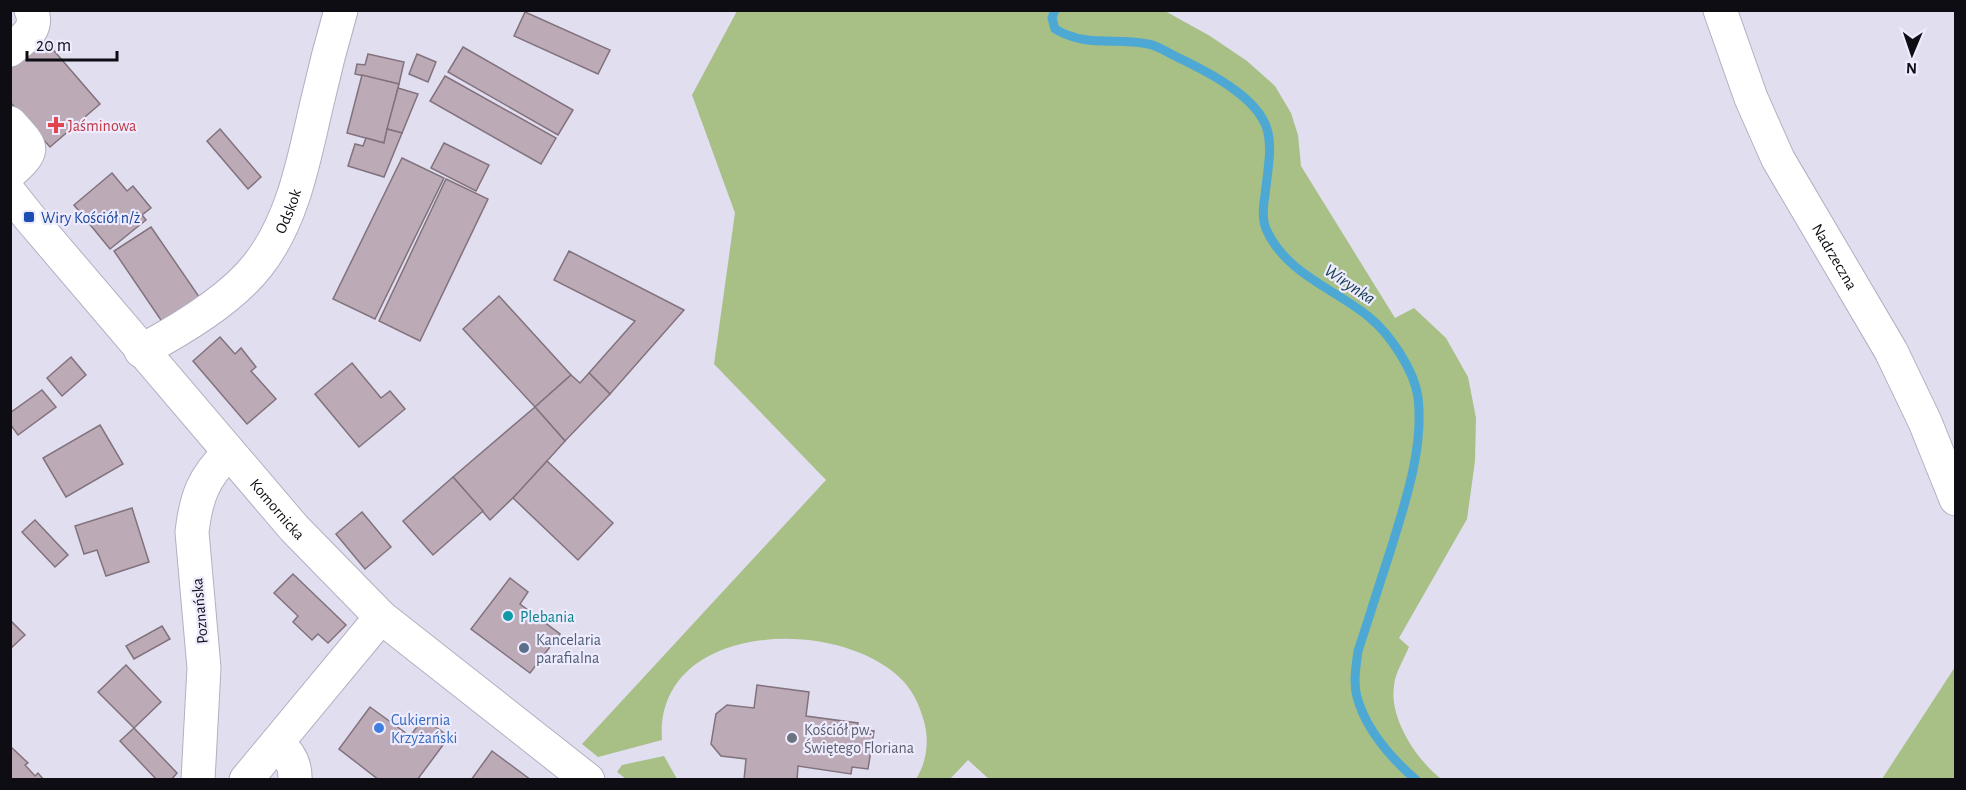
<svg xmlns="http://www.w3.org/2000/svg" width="1966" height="790" viewBox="0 0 1966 790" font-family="'Alegreya Sans',sans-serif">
<rect width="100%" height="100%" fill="#e1def0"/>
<g fill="#a8bf86">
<path d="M737,11h428l45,25 37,25 28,25 16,27 7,22 3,31 94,152 19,-10 32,30 22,39 8,41 -1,43 -8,58 -68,119 10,9c-5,12 -14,26 -15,39 -5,33 23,74 47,93l-451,1 -22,-20 -18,19h-34c11,-17 14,-40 7,-61 -4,-13 -9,-25 -19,-36 -62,-67 -250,-62 -242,58l-64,17 -16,-13 244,-264 -112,-116 21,-151 -43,-118z"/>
<path d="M1955,667v112h-73z"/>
<path d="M664,756l13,23h-51l-9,-7 5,-7z"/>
</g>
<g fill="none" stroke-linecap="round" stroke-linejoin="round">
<path stroke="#4da9d3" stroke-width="9" d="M1055,10l-3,8 3,11c32,19 60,8 93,15 8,1 17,7 25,11 20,10 40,19 59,33 47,33 39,55 33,107 -2,11 -3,26 2,36 20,43 68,58 102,86 21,17 45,53 49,80 6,52 -13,106 -28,155 -11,33 -21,66 -32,99 -2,15 -5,32 -1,46 9,33 34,61 59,83"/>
</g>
<g fill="#bcabb7" stroke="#81727d" stroke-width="1.5">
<path d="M525,12l85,38 -12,24 -84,-38z"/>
<path d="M43,38l57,66 -50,43 -40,-45v-37z"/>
<path d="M463,47l110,63 -15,25 -110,-63z"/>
<path d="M368,54l36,8 -5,22 -44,-10 2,-10 8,1z"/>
<path d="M417,54l19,8 -8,20 -19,-8z"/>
<path d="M362,75l37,9 -15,59 -37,-10z"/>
<path d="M445,76l111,62 -15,26 -111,-63z"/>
<path d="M398,88l20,6 -16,39 -15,-4z"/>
<path d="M220,129l41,48 -13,12 -41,-48z"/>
<path d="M387,129l15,4 -18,44 -36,-11 7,-22 8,2 3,-8 18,5z"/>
<path d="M444,143l45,22 -13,26 -45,-23z"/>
<path d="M402,158l42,20 -69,141 -42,-20z"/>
<path d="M112,173l15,18 6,-5 18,22 -9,7 4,5 -36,29 -36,-44z"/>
<path d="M446,179l42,20 -68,142 -41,-20z"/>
<path d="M151,227l51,74 -37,25 -51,-75z"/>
<path d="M569,251l115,59 -74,84 -21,-21 46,-52 -81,-41z"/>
<path d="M499,296l72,79 -36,32 -72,-78z"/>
<path d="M220,337l15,17 6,-6 15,19 -5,4 25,28 -29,25 -54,-63z"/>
<path d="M71,357l15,18 -24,21 -15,-18z"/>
<path d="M352,363l29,35 9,-7 15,18 -46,38 -44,-53z"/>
<path d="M589,373l21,21 -45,47 -30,-34 36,-32 9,8z"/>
<path d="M42,390l14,17 -38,28 -8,-11v-11z"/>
<path d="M535,407l30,34 -45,50 -30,29 -37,-43z"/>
<path d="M100,425l23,39 -57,33 -23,-39z"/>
<path d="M547,461l66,62 -35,37 -65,-62z"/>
<path d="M453,477l30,34 -50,44 -30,-34z"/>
<path d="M132,508l17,54 -43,14 -9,-26 -13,4 -9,-28z"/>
<path d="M362,512l29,35 -26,22 -29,-35z"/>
<path d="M35,520l33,35 -13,12 -33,-35z"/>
<path d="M293,574l53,51 -18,18 -10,-9 -6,6 -19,-18 5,-6 -24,-23z"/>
<path d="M510,578l18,14 -8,12 40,30 -30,39 -59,-44z"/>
<path d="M10,620l15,15 -15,14z"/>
<path d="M162,626l8,13 -36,20 -8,-13z"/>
<path d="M126,665l35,37 -27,26 -36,-36z"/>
<path d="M757,685l52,7 -3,24 52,7 -1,6 17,2 -6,38 -16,-2 -1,7 -53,-8 -1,14h-53l2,-21 -25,-3 -10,-12 5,-30 11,-9 27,3z"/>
<path d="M370,707l40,29 14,-18 25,19 -32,43h-38l-40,-31z"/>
<path d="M134,728l43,45 -6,7h-14l-37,-39z"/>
<path d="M10,746l18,17 -3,2 10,11 3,-3 6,7h-34z"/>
<path d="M492,751l39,29h-60z"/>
</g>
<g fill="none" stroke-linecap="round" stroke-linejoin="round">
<defs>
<g id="minor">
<path id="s1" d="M1720,10l31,88 27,61 113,192 34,71 31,77"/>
<path d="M10,50c13,-11 30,-21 21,-40"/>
<path d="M10,123c23,26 27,25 0,50"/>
<path id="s2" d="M10,193l19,24 265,311 87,89 207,163"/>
<path id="s3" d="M141,351c39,-21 90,-51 117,-86 36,-46 46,-107 59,-162 7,-31 15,-62 24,-93"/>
<path d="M277,743c11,9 19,21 18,37"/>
<path d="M198,780l6,-112 -12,-136c4,-34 11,-55 37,-79"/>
<path d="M246,780l135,-163"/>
</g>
</defs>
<use href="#minor" stroke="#b2b0c1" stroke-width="35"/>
<use href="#minor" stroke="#fff" stroke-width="33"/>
</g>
<path fill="#e0444e" stroke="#eeebfe" stroke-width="2" d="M53 116h6v6h6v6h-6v6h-6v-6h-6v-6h6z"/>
<rect fill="#1a4fb4" stroke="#eeebfe" stroke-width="2" x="23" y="211" width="12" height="12" rx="3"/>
<circle fill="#0f9aa8" stroke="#eeebfe" stroke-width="2" cx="508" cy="616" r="6"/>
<circle fill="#5c6f8a" stroke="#eeebfe" stroke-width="2" cx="524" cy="648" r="6"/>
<circle fill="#3f7fe0" stroke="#eeebfe" stroke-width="2" cx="379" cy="728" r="6"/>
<circle fill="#6b7280" stroke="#eeebfe" stroke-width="2" cx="792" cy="738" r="6"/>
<g text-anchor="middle" stroke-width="4.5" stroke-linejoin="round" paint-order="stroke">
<g font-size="16" fill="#be3a42" stroke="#eeebfe" text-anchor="start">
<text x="68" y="131">Jaśminowa</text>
</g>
<g font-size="16" fill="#0e0d13" stroke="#eeebfe">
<text dy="6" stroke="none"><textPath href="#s3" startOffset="208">Odskok</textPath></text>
<text dy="6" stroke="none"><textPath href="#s1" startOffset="273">Nadrzeczna</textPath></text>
<text dy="6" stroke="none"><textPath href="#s2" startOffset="414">Komornicka</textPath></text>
<text transform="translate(199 611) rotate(-95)" y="6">Poznańska</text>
</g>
<g font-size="16" fill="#164399" stroke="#eeebfe" text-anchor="start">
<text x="41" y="223">Wiry Kościół n/ż</text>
</g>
<g font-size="16" fill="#0d838f" stroke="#eeebfe" text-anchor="start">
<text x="520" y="622">Plebania</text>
</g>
<g font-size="16" fill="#4e5e75" stroke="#eeebfe" text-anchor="start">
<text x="536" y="645">Kancelaria<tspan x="536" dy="18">parafialna</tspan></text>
</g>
<g font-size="16" fill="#366cbe" stroke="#eeebfe" text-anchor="start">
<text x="391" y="725">Cukiernia<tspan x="391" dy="18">Krzyżański</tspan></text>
</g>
<g font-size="16" fill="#5b616d" stroke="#eeebfe" text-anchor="start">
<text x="804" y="735">Kościół pw.<tspan x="804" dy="18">Świętego Floriana</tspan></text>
</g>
<g font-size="18" font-style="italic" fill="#143c4f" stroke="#eeebfe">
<text transform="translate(1350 284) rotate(34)" y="6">Wirynka</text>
</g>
</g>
<rect width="1966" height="790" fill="none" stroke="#0e0d13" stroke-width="24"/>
<g transform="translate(1912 54) rotate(182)" stroke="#eeebfe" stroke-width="4.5" paint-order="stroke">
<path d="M0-4.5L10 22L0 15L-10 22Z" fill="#0e0d13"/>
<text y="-9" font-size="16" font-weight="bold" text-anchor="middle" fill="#0e0d13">N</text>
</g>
<path d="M27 51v9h90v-9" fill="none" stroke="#0e0d13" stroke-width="3"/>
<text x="36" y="51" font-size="18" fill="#0e0d13" stroke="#eeebfe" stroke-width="4.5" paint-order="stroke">20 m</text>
</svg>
